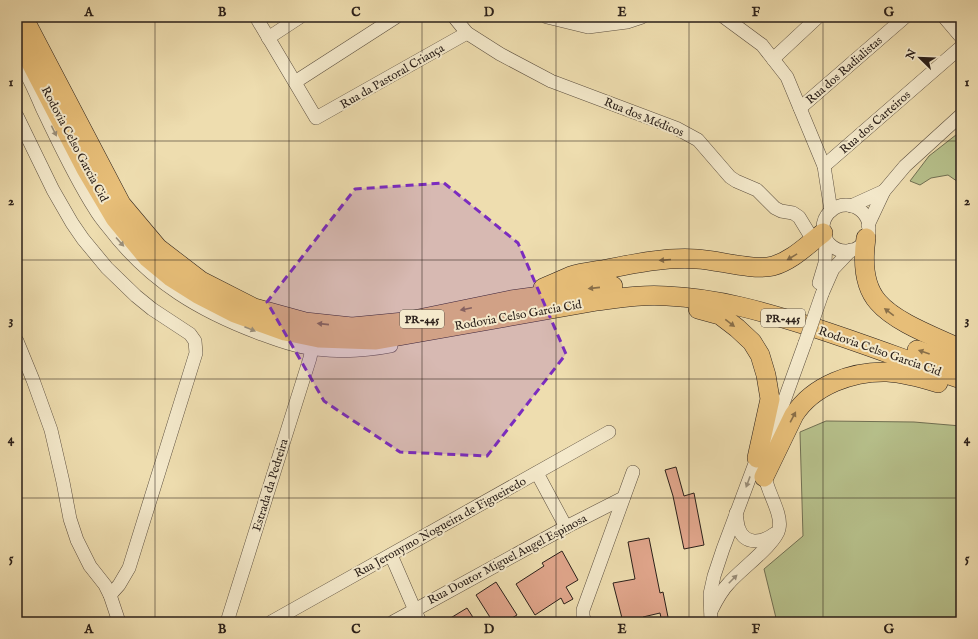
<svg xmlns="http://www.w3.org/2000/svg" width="978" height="639" viewBox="0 0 978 639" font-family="'IM FELL English',serif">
<rect width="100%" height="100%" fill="#eeddaf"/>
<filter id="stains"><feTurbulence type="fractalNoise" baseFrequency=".005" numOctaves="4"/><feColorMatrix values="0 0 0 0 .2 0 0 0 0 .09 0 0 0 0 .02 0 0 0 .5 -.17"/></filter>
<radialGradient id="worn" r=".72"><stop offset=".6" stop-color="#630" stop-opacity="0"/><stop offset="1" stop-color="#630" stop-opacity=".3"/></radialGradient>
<g fill="#b7c18c" stroke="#717053">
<path d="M961,131v53l-13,-9 -17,3 -11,7 -10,-4 19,-25z"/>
<path d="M826,421l88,1 47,4v196h-184l-13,-53 39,-33 -3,-104z"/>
</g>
<g fill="#e1a68c" stroke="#2b201a">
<path d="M676,467l8,29 10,-3 10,52 -20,4 -11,-53 -8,-26z"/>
<path d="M649,538l11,55 3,-1 6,30h-7l-2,-9 -17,4 2,5h-22l-10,-39 22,-4 -7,-37z"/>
<path d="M562,551l16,29 -12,7 7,12 -9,5 -3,-6 -26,17 -19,-31 28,-18 -2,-3z"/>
<path d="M496,582l21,33 -12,7h-12l-17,-27z"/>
<path d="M467,608l9,14h-32z"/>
</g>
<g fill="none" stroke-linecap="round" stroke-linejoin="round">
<defs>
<g id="minor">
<path d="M256,17l60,101 151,-85"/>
<path d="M454,17l13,16 33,21 51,27 125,47 22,12 32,37 6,4 21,9 18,18 6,3 12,2 6,4 14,23"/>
<path d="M547,17l41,10 39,-5 15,-5"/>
<path d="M724,17l38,28 25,32 37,89 7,45"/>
<path d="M944,17l17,20"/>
<path d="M268,38l32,-21"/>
<path d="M17,59c12,16 18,33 26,51 16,33 32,68 52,99 4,7 9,13 14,19 41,54 92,84 155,107 16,6 35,13 52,14 25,3 50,2 75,-3"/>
<path d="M773,59l45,-42"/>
<path d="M295,82l101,-65"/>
<path d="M800,108l105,-91"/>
<path d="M17,116l36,74 19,33 11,16 24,29 29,28 16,13 38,25 5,7 1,12 -67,215 -10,17 -9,10"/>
<path d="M824,166l137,-119"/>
<circle cx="846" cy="228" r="23"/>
<path d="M851,206l33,-15"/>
<path d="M868,225l16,-34 21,-25 56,-51"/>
<path d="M819,283l6,-20 1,-23"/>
<path d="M822,294l11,-25 18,-19"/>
<path d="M17,341l16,39 18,50 12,52 7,37 7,21 13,26 15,19 5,10 9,27"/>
<path d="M767,448l38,-105"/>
<path d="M537,473l29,54"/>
<path d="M736,513c1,5 1,11 3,16 6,16 23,14 35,5"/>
<path d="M391,555l29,67"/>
<path d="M711,611c5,-10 10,-20 18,-28 11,-13 47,-39 50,-54 4,-17 -15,-41 -15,-59"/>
<path d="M227,622l83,-264 2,-10"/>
<path d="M271,622l338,-190"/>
<path d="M393,622l173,-95 57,-29"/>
<path d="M586,622l-3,-5v-7l50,-138"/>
<path d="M711,622l-1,-28 4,-18 9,-27 37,-99"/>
</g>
<g id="highway">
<path d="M23,17l98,187 37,44 43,33 53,27 51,14 47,5 52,-5 107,-22 102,-14"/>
<path d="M17,38l11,19 58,112 29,49 33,40 23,19 27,17 37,19 50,18 34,7 57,2 221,-39c23,-3 47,-7 70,-5 50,2 98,16 145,31 50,16 99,35 149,52"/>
<path d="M866,238c-3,21 -3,47 12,64 18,21 58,35 83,47"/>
<path d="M543,288c10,-4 19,-8 28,-12 11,-4 25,-5 36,-7 30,-6 59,-12 90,-10 21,1 56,12 76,7 20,-6 34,-21 50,-33"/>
<path d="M698,309l22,6 17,13 15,14 8,13 6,20 4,24 -13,59"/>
<path d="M917,350l44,15"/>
<path d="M764,477l30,-62c19,-30 59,-44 93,-43 18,1 35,6 51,11"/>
</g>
</defs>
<use href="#minor" stroke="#5c4f3f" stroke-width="14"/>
<use href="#highway" stroke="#2b201a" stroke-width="20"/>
<use href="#minor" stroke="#f4e9cb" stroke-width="13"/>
<use href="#highway" stroke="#e7be78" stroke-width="19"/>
<defs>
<path id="minor-bridge" d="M805,343l17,-49"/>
</defs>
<use href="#minor-bridge" stroke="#5c4f3f" stroke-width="14" stroke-linecap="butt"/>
<use href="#minor-bridge" stroke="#f4e9cb" stroke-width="13"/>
</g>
<defs><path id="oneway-solid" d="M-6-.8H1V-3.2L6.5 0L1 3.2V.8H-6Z"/></defs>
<g fill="#9a8f7b">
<use href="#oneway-solid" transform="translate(54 131) rotate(64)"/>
<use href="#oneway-solid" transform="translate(120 242) rotate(48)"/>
<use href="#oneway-solid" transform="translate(250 329) rotate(22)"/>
<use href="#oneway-solid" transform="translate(748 482) rotate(110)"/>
<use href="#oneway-solid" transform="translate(733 579) rotate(-45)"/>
</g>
<g fill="#896f49">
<use href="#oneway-solid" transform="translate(792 257) rotate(149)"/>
<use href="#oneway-solid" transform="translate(665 260) rotate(175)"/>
<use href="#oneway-solid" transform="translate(594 288) rotate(174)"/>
<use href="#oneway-solid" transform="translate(466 309) rotate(168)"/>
<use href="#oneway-solid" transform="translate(889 312) rotate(-143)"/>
<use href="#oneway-solid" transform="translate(730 323) rotate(38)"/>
<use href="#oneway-solid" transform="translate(323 324) rotate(-174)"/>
<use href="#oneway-solid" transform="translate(924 352) rotate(-161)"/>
<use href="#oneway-solid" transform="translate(793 417) rotate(-62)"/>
</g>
<path fill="#7b2cbf" fill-opacity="0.2" stroke="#7b2cbf" stroke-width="3" stroke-dasharray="8 5" stroke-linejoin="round" d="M444,183l74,60 48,111 -79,102 -87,-4 -76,-51 -57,-99 88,-113z"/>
<path fill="none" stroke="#2b201a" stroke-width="1" stroke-opacity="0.55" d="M155,17v605M289,17v605M422,17v605M556,17v605M689,17v605M823,17v605M17,141h944M17,260h944M17,379h944M17,498h944"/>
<g text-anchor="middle" stroke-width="4" stroke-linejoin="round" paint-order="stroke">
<g fill="#f4e9cb" stroke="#675c4f" stroke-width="1">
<rect x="761" y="309" width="44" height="18" rx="3"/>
<rect x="400" y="310" width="44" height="18" rx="3"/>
</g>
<g font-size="11" font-weight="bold" fill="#2b201a">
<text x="783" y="322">PR-445</text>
<text x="422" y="323">PR-445</text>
</g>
<g font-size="12" fill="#2b201a" stroke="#f4e9cb">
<text transform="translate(844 70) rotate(-41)" y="4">Rua dos Radialistas</text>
<text transform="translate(392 76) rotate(-30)" y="4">Rua da Pastoral Criança</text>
<text transform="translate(644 117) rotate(22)" y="4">Rua dos Médicos</text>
<text transform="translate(875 122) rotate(-41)" y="4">Rua dos Carteiros</text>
<text transform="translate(75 144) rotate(62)" y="4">Rodovia Celso Garcia Cid</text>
<text transform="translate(518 315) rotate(-10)" y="4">Rodovia Celso Garcia Cid</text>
<text transform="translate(880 351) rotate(19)" y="4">Rodovia Celso Garcia Cid</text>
<text transform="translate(270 485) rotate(-73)" y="4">Estrada da Pedreira</text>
<text transform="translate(440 527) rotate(-29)" y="4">Rua Jeronymo Nogueira de Figueiredo</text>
<text transform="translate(507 559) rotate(-28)" y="4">Rua Doutor Miguel Augel Espinosa</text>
</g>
</g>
<rect width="978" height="639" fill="none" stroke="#eeddaf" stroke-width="44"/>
<g transform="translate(920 58) rotate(293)" stroke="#f4e9cb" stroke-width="3" paint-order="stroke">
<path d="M0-3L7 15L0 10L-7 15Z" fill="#2b201a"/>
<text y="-6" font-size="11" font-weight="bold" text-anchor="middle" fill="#2b201a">N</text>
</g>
<rect x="22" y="22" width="934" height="595" fill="none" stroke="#2b201a" stroke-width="1.5"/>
<g font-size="13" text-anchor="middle" font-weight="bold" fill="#2b201a">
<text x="89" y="16">A</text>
<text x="222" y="16">B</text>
<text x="356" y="16">C</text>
<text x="489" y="16">D</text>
<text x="622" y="16">E</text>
<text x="756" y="16">F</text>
<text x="889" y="16">G</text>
<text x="11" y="86">1</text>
<text x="967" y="86">1</text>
<text x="11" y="205">2</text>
<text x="967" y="205">2</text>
<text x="11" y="324">3</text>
<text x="967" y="324">3</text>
<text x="11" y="443">4</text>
<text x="967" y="443">4</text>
<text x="11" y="562">5</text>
<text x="967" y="562">5</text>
<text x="89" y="633">A</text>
<text x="222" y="633">B</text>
<text x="356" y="633">C</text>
<text x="489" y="633">D</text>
<text x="622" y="633">E</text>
<text x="756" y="633">F</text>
<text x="889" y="633">G</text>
</g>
<rect width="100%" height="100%" filter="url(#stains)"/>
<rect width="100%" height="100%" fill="url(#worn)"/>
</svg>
